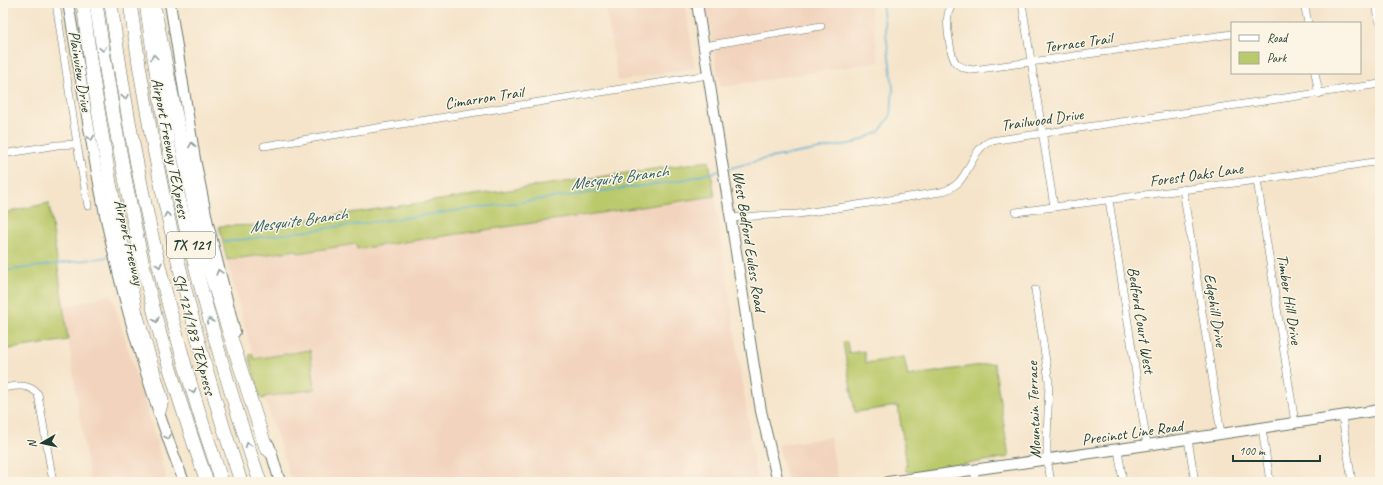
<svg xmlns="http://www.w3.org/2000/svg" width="1383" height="485" viewBox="0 0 1383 485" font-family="Caveat,sans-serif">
<rect width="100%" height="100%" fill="#fcf5e5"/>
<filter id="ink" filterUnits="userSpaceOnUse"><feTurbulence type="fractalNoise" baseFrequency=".025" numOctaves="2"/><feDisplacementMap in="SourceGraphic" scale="8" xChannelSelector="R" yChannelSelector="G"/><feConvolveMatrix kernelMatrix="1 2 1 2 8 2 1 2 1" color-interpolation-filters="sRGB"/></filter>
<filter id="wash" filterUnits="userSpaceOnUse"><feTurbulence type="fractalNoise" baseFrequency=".012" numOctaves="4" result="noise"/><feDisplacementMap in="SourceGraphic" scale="16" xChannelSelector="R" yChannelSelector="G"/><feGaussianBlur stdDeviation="0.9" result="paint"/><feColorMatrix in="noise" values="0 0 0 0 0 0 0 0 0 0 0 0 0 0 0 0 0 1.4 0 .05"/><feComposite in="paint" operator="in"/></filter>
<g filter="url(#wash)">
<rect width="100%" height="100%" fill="#f5e4ca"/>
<g fill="#f2d4be">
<path d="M605,3h80l10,65 -77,13z"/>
<path d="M706,3h164l9,59 -159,25z"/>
<path d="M715,196l42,286h-465l-28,-85 46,-47 -56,9 -27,-98 70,-11 1,3 58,-9 1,5z"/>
<path d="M111,294l42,135 14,53h-77l-27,-175z"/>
<path d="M830,437l8,43 -15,2h-35l-10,-37z"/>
</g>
<g fill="#bac96b" stroke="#6c8350">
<path d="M709,161l6,35 -358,53 -1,-5 -58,9 -1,-3 -70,10 -8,-34 48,-1z"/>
<path d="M49,203l19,137 -65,10v-137z"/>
<path d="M843,342h4l2,11 15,-2 2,12 38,-6 4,19 86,-13 15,94 -97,16 -6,-2 -1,-5h2l-9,-60 -43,6z"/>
<path d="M310,350l5,39 -51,8v2h-2l-2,-2 -11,-41 3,-3 2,6z"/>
</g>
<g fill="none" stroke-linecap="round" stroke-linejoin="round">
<g stroke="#55afd3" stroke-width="1.5">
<path d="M727,169l37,-10 90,-16 25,-11 12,-17 2,-27 -11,-85"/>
<path d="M224,242l454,-61 41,-10"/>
<path d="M3,271l106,-14"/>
</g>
</g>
</g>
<g filter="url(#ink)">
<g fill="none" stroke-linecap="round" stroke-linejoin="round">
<defs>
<g id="minor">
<path d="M56,3l21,141 11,62"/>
<path d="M954,3c-2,2 -4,5 -5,8 -4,8 1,45 7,52 5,5 11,6 17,7l259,-36"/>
<path d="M1022,3l32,204"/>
<path d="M1304,3l4,20"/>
<path d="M704,46l117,-20"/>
<path d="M1315,73l4,21"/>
<path d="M264,146l444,-71"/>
<path d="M3,154l54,-9 20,-1"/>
<path d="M1257,180l38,243"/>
<path d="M1183,189l38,245"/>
<path d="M1109,200l38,245"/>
<path d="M1016,212l241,-32 123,-19"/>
<path d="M731,218l39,-3 28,-1 143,-22c6,-2 13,-5 17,-9 13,-13 15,-35 33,-42l389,-57"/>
<path d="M1035,290l14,91 -2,61v17l4,23"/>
<path d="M3,388c14,-2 25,-5 35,6l15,88"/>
<path d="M1342,416l10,66"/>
<path d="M1262,428l8,54"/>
<path d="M1188,439l7,43"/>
<path d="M1118,449l5,33"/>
<path d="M975,469v13"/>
</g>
<path id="tertiary" d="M1377,3l3,17"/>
<g id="secondary">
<path d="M68,3c14,79 25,160 43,239 18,81 43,162 73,240"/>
<path d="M170,3l25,156 13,65 27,108"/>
<path d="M697,3l64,408 17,71"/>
<path d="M269,445l11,37"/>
<path d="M888,482l259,-37 233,-35"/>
</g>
<g id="motorway">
<path d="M83,3l8,63 19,117 26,130 26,87 -3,12"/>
<path d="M96,3c15,105 33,209 59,312 14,56 33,112 52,167"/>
<path d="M111,3c21,162 57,324 111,479"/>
<path d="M130,3c22,163 59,323 111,479"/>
<path d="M146,3c9,64 19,128 32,191 22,98 50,193 82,288"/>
<path d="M155,11l48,239 63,198 5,4"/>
</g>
</defs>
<use href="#minor" stroke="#6a7768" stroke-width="8"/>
<use href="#tertiary" stroke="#6a7768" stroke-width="10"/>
<use href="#secondary" stroke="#6a7768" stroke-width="12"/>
<use href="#motorway" stroke="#6a7768" stroke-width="14"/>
<use href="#minor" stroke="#fff" stroke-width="7"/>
<use href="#tertiary" stroke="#fff" stroke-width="9"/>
<use href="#secondary" stroke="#fff" stroke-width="10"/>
<use href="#motorway" stroke="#fff" stroke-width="13"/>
</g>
<defs><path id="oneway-chevron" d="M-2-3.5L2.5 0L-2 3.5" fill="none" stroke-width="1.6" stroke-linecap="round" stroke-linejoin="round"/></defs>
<g stroke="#8f9e9a">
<use href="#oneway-chevron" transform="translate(103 49) rotate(81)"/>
<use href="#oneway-chevron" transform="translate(154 57) rotate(-98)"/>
<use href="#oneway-chevron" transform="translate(125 97) rotate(80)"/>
<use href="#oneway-chevron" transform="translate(91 138) rotate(80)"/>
<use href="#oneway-chevron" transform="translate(192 145) rotate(-99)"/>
<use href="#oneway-chevron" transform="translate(167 215) rotate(-102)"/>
<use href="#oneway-chevron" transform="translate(159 265) rotate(77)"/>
<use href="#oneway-chevron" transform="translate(219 272) rotate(-105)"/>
<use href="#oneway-chevron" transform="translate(156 320) rotate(75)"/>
<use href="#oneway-chevron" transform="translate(210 321) rotate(-105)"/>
<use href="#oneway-chevron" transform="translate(193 391) rotate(74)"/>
<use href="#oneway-chevron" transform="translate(168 437) rotate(70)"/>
<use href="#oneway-chevron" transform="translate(248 445) rotate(-109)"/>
</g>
</g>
<g text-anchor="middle" stroke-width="3" stroke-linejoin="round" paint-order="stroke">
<rect fill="#fcf5e5" stroke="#617469" stroke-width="1" x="167" y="232" width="48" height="26" rx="3"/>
<g font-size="15" font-weight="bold" fill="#1f3d34">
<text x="191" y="250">TX 121</text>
</g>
<g font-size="16" fill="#1f3d34" stroke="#fcf5e5">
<text transform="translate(1078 42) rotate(-8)" y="6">Terrace Trail</text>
<text transform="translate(81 71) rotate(81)" y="6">Plainview Drive</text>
<text transform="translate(484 97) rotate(-9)" y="6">Cimarron Trail</text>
<text transform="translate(1042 119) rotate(-8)" y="6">Trailwood Drive</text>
<text transform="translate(171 148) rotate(79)" y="6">Airport Freeway TEXpress</text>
<text transform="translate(1196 174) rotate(-8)" y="6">Forest Oaks Lane</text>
<text transform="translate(750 241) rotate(81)" y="6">West Bedford Euless Road</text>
<text transform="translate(130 242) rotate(77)" y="6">Airport Freeway</text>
<text transform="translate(1290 299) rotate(81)" y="6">Timber Hill Drive</text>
<text transform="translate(1216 310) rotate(81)" y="6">Edgehill Drive</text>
<text transform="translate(1142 320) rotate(81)" y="6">Bedford Court West</text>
<text transform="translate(195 334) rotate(75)" y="6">SH 121/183 TEXpress</text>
<text transform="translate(1033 410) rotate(-92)" y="6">Mountain Terrace</text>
<text transform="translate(1132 432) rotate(-8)" y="6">Precinct Line Road</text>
</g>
<g font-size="17" font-style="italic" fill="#2f5f64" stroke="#fcf5e5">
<text transform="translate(619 177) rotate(-8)" y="6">Mesquite Branch</text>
<text transform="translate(298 220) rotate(-8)" y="6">Mesquite Branch</text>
</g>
</g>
<rect width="1383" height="485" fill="none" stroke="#fcf5e5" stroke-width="16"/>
<rect x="1231" y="22" width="130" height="52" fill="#fcf5e5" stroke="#a4ab9e"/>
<rect x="1239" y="35" width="20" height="6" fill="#ffffff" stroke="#a4ab9e"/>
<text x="1267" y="42" font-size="12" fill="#1f3d34">Road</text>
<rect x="1239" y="52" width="20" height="12" fill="#bac96b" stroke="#a4ab9e"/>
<text x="1267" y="62" font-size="12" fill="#1f3d34">Park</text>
<g transform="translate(42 443) rotate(261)" stroke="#fcf5e5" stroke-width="3" paint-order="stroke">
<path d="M0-3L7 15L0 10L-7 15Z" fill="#1f3d34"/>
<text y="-6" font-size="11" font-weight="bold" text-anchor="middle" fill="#1f3d34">N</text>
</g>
<path d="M1233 455v6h87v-6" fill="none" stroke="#1f3d34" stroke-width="2"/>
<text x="1239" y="455" font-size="12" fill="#1f3d34" stroke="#fcf5e5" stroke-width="3" paint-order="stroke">100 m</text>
</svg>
